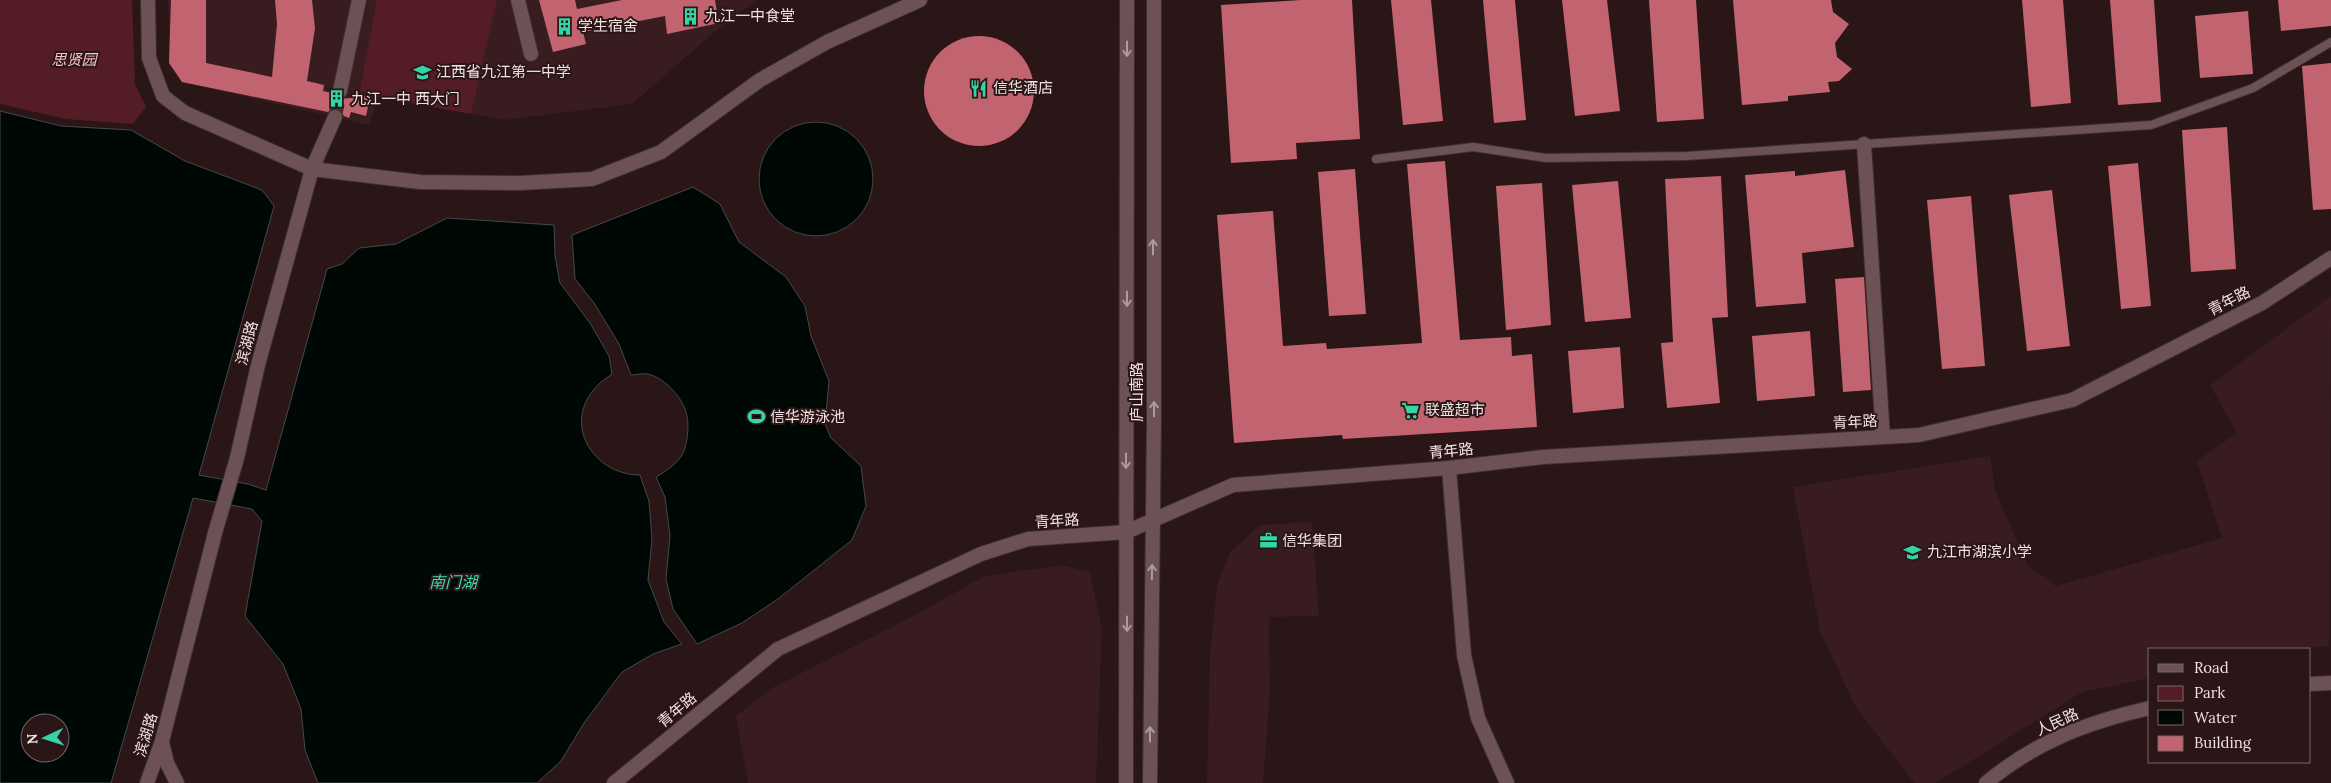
<svg xmlns="http://www.w3.org/2000/svg" width="2331" height="783" viewBox="0 0 2331 783" font-family="Lora,'Noto Sans SC',serif">
<rect width="100%" height="100%" fill="#2a1517"/>
<g fill="#391c20">
<path d="M168,0h589l-39,29 -86,75 -128,16 -126,-23 -9,28 -188,-43 -11,-20z"/>
<path d="M2331,296l-2,350 -28,3h-151v29l-68,14 -146,91h-22l-59,-77 -35,-75 -27,-144 197,-31 5,34 33,76 28,20 166,-48 -25,-77 40,-28 -27,-48z"/>
<path d="M1312,522l7,94 -50,1 1,76 -7,90h-56l3,-129 7,-68 13,-34 30,-27z"/>
<path d="M1062,565l28,7 12,58 -6,153h-348l-12,-67 36,-28 130,-66 83,-46z"/>
</g>
<g fill="#541d25">
<path d="M0,0h132l3,84 11,23 -13,17 -67,-5 -66,-15z"/>
<path d="M377,0h120l-26,114 -94,-17 -17,-6z"/>
</g>
<g fill="#000805" stroke="#484947" fill-rule="evenodd">
<path d="M0,111l61,15 70,4 54,31 77,29 12,16 -75,269 49,9 18,6 61,-221 15,-5 17,-16 37,-4 51,-26 107,7 1,31 5,27 30,40 19,33 3,18c-5,4 -11,7 -15,12 -36,37 -4,89 43,89l9,26 3,38 -4,41 16,42 18,22 -29,10 -31,18 -38,51 -23,38 -24,22h-219l-13,-33 -4,-41 -18,-45 -38,-48 17,-95 -10,-12 -59,-11 -82,285h-111zM30,723h30v30h-30z"/>
<circle cx="816" cy="179" r="57"/>
<path d="M693,187l27,17 19,38 47,35 19,29 6,30 18,45 -4,43 6,14 30,28 5,40 -14,34 -74,59 -36,24 -45,21 -24,-35 -7,-30 4,-43 -5,-39 -9,-20c10,-6 23,-14 28,-26 4,-11 6,-31 1,-42 -5,-14 -23,-33 -38,-35 -5,-1 -11,1 -16,1l-12,-31 -25,-41 -19,-24 -3,-44z"/>
</g>
<g fill="#c2646f">
<path d="M171,0h35v63l66,14 5,-53 -2,-24h37l3,28 -8,53 17,4 -1,6 9,2 6,6 13,-1 1,-5 18,4 -4,19 -15,-4 -2,6 -5,-2 -6,-7 -4,-1 -6,4 -146,-30 -13,-19z"/>
<path d="M539,0h36l2,9 45,-9h93l4,23 -52,11 -2,-18 -82,16 3,12 -33,8z"/>
<path d="M1301,0h51l8,139 -64,4 1,16 -66,4 -10,-158z"/>
<path d="M1391,0h40l12,121 -40,4z"/>
<path d="M1483,0h32l11,120 -32,3z"/>
<path d="M1562,0h45l13,111 -45,5z"/>
<path d="M1649,0h47l8,119 -47,3z"/>
<path d="M1733,0h98l2,12 16,12 -14,19 2,14 15,12 -13,12 -11,1 2,10 -42,4v5l-46,4z"/>
<path d="M2022,0h41l8,103 -40,4z"/>
<path d="M2110,0h44l7,102 -43,3z"/>
<path d="M2278,0h53v26l-50,5z"/>
<path d="M2248,11l5,63 -53,4 -5,-62z"/>
<circle cx="979" cy="91" r="55"/>
<path d="M2331,63v146l-18,1 -11,-144z"/>
<path d="M2227,127l9,142 -45,3 -9,-142z"/>
<path d="M1445,161l15,179 51,-3 1,19 20,-2 5,73 -194,12 -1,-4 -108,8 -17,-228 56,-4 10,135 43,-3 1,6 95,-6 -15,-179z"/>
<path d="M2138,163l13,143 -30,3 -13,-143z"/>
<path d="M1355,169l11,145 -37,2 -11,-144z"/>
<path d="M1845,170l9,77 -52,6 4,50 -50,4 -11,-132 50,-4v5z"/>
<path d="M1721,176l7,141 -16,1 8,85 -53,5 -6,-65 12,-1 -8,-163z"/>
<path d="M1618,181l13,137 -46,4 -13,-137z"/>
<path d="M1542,183l9,142 -45,5 -10,-144z"/>
<path d="M2052,190l18,156 -43,5 -18,-156z"/>
<path d="M1971,196l14,170 -43,3 -15,-169z"/>
<path d="M1864,277l7,113 -28,2 -8,-113z"/>
<path d="M1810,331l5,65 -58,5 -5,-65z"/>
<path d="M1620,347l4,61 -51,5 -5,-62z"/>
</g>
<g fill="none" stroke-linecap="round" stroke-linejoin="round">
<path stroke="#483435" stroke-width="14" stroke-dasharray="14 7" stroke-linecap="butt" d="M335,117l5,-26"/>
<defs>
<path id="service" d="M1376,159l97,-12 73,11 140,-2 465,-31 102,-37 78,-46"/>
<g id="minor">
<path d="M518,0l13,54"/>
<path d="M340,91l19,-91"/>
<path d="M1864,144l19,293"/>
<path d="M312,169l23,-52"/>
<path d="M1449,468l15,187 14,63 29,65"/>
<path d="M2310,684l21,-1"/>
<path d="M1986,783c49,-41 102,-61 164,-75"/>
</g>
<g id="tertiary">
<path d="M312,169l108,13 100,1 72,-4 69,-27 99,-72 67,-38 93,-42"/>
<path d="M162,742l5,21 10,20"/>
<path d="M147,783l15,-42 53,-208 22,-75 21,-93 54,-196 -127,-56 -22,-17 -14,-38 -1,-58"/>
<path d="M614,783l164,-134 203,-95 47,-15 98,-7"/>
</g>
<g id="secondary">
<path d="M1126,532l107,-47 216,-17 94,-11 376,-22 153,-35 190,-97 69,-45"/>
<path d="M1126,783l1,-783"/>
<path d="M1150,783l4,-364v-419"/>
</g>
</defs>
<use href="#service" stroke="#3e2f30" stroke-width="10"/>
<use href="#minor" stroke="#3e2f30" stroke-width="16"/>
<use href="#tertiary" stroke="#3e2f30" stroke-width="16"/>
<use href="#secondary" stroke="#3e2f30" stroke-width="16"/>
<use href="#service" stroke="#6c5254" stroke-width="8"/>
<use href="#minor" stroke="#6c5254" stroke-width="14"/>
<use href="#tertiary" stroke="#6c5254" stroke-width="14"/>
<use href="#secondary" stroke="#6c5254" stroke-width="14"/>
</g>
<defs><path id="oneway-shaft" d="M-6 0H5M1.5-3L5.5 0L1.5 3" fill="none" stroke-width="1.6" stroke-linecap="round" stroke-linejoin="round" transform="scale(1.25)"/></defs>
<g stroke="#ae9a9b">
<use href="#oneway-shaft" transform="translate(1127 49) rotate(90)"/>
<use href="#oneway-shaft" transform="translate(1153 247) rotate(-90)"/>
<use href="#oneway-shaft" transform="translate(1127 299) rotate(90)"/>
<use href="#oneway-shaft" transform="translate(1154 409) rotate(-90)"/>
<use href="#oneway-shaft" transform="translate(1126 461) rotate(90)"/>
<use href="#oneway-shaft" transform="translate(1152 572) rotate(-89)"/>
<use href="#oneway-shaft" transform="translate(1127 624) rotate(90)"/>
<use href="#oneway-shaft" transform="translate(1150 734) rotate(-90)"/>
</g>
<defs>
<symbol id="building-bare" viewBox="-9 -9 18 18"><path d="M-4-6H4V6H1V3H-1V6H-4ZM-2.5-4.3h1.7v1.8h-1.7ZM.8-4.3h1.7v1.8H.8ZM-2.5-1h1.7V.8h-1.7ZM.8-1h1.7V.8H.8Z" fill="#35d4a7" stroke="#2a1517" stroke-width="2.5" paint-order="stroke"/></symbol>
<symbol id="school-bare" viewBox="-9 -9 18 18"><path d="M0-5L7-2L0 1L-7-2ZM-4 1L0 2.5L4 1V4Q0 6-4 4Z" fill="#35d4a7" stroke="#2a1517" stroke-width="2.5" paint-order="stroke"/></symbol>
<symbol id="restaurant-bare" viewBox="-9 -9 18 18"><path d="M-5-6h1v4h1v-4h1v4h1v-4h1v5L-1.5 .5V6h-2V.5L-5-1ZM5-6V6H3V1.5H1.5Q1.5-4 5-6Z" fill="#35d4a7" stroke="#2a1517" stroke-width="2.5" paint-order="stroke"/></symbol>
<symbol id="supermarket-bare" viewBox="-9 -9 18 18"><path d="M-6-5.5h2.5l.6 2H6L4.5 2H-2.5L-4.4-4H-6ZM-1.5 3.2a1.3 1.3 0 1 0 .1 0ZM3 3.2a1.3 1.3 0 1 0 .1 0Z" fill="#35d4a7" stroke="#2a1517" stroke-width="2.5" paint-order="stroke"/></symbol>
<symbol id="stadium-bare" viewBox="-9 -9 18 18"><path d="M0-5a6.5 5 0 1 0 0 10a6.5 5 0 1 0 0-10ZM-3.5-1.8h7v3.6h-7Z" fill="#35d4a7" stroke="#2a1517" stroke-width="2.5" paint-order="stroke"/></symbol>
<symbol id="office-bare" viewBox="-9 -9 18 18"><path d="M-6-3h4V-5.5h4V-3h4V5H-6ZM-1-4.5V-3h2v-1.5ZM-6 0V1H6V0Z" fill="#35d4a7" stroke="#2a1517" stroke-width="2.5" paint-order="stroke"/></symbol>
</defs>
<g fill-rule="evenodd">
<use href="#building-bare" x="678" y="4" width="25" height="25"/>
<use href="#building-bare" x="552" y="14" width="25" height="25"/>
<use href="#school-bare" x="410" y="60" width="25" height="25"/>
<use href="#restaurant-bare" x="966" y="76" width="25" height="25"/>
<use href="#building-bare" x="324" y="86" width="25" height="25"/>
<use href="#supermarket-bare" x="1398" y="398" width="25" height="25"/>
<use href="#stadium-bare" x="744" y="404" width="25" height="25"/>
<use href="#office-bare" x="1256" y="528" width="25" height="25"/>
<use href="#school-bare" x="1900" y="540" width="25" height="25"/>
</g>
<g text-anchor="middle" stroke-width="4" stroke-linejoin="round" paint-order="stroke">
<g font-size="15" fill="#f1e1e2" stroke="#2a1517" text-anchor="start">
<text x="705" y="21">九江一中食堂</text>
<text x="578" y="31">学生宿舍</text>
<text x="436" y="77">江西省九江第一中学</text>
<text x="993" y="93">信华酒店</text>
<text x="351" y="104">九江一中 西大门</text>
<text x="1425" y="415">联盛超市</text>
<text x="770" y="422">信华游泳池</text>
<text x="1282" y="546">信华集团</text>
<text x="1927" y="557">九江市湖滨小学</text>
</g>
<g font-size="15" font-style="italic" fill="#f9c4c8" stroke="#2a1517">
<text x="74" y="65">思贤园</text>
</g>
<g font-size="15" fill="#f1e1e2" stroke="#2a1517">
<text transform="translate(2229 301) rotate(-27)" y="5">青年路</text>
<text transform="translate(247 343) rotate(-75)" y="5">滨湖路</text>
<text transform="translate(1137 392) rotate(-90)" y="5">庐山南路</text>
<text transform="translate(1855 422) rotate(-3)" y="5">青年路</text>
<text transform="translate(1451 451) rotate(-6)" y="5">青年路</text>
<text transform="translate(1057 521) rotate(-4)" y="5">青年路</text>
<text transform="translate(677 710) rotate(-40)" y="5">青年路</text>
<text transform="translate(2057 722) rotate(-24)" y="5">人民路</text>
<text transform="translate(146 735) rotate(-73)" y="5">滨湖路</text>
</g>
<g font-size="16" font-style="italic" fill="#33deae" stroke="#2a1517">
<text x="453" y="588">南门湖</text>
</g>
</g>
<rect x="2148" y="648" width="162" height="115" fill="#2a1517" stroke="#7a6768"/>
<rect x="2158" y="664" width="25" height="8" fill="#6c5254" stroke="#7a6768"/>
<text x="2194" y="673" font-size="15" fill="#f1e1e2">Road</text>
<rect x="2158" y="686" width="25" height="15" fill="#541d25" stroke="#7a6768"/>
<text x="2194" y="698" font-size="15" fill="#f1e1e2">Park</text>
<rect x="2158" y="710" width="25" height="15" fill="#000805" stroke="#7a6768"/>
<text x="2194" y="723" font-size="15" fill="#f1e1e2">Water</text>
<rect x="2158" y="736" width="25" height="15" fill="#c2646f" stroke="#7a6768"/>
<text x="2194" y="748" font-size="15" fill="#f1e1e2">Building</text>
<g transform="translate(45 738) rotate(266)"><circle r="24" fill="#2a1517" stroke="#7a6768"/>
<path d="M0-4L9 19L0 12L-9 19Z" fill="#35d4a7"/>
<text y="-8" font-size="14" font-weight="bold" text-anchor="middle" fill="#f1e1e2">N</text>
</g>
</svg>
